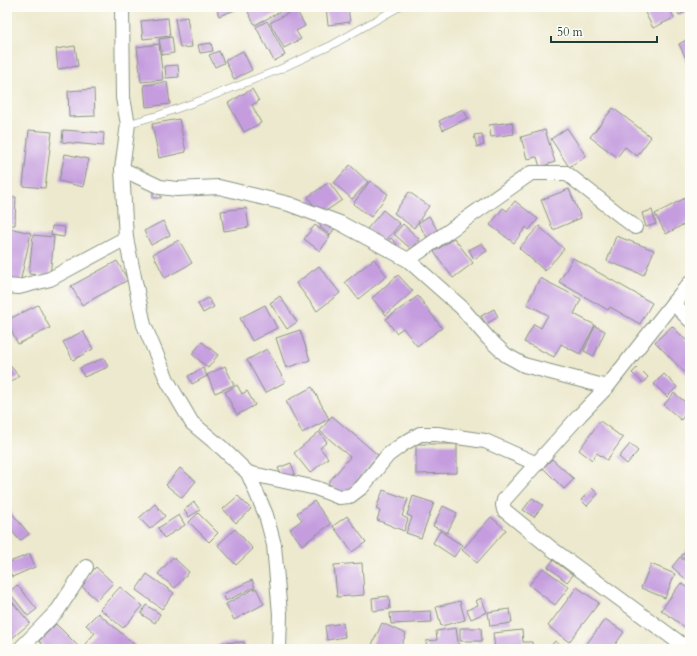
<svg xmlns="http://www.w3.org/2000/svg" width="697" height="656" viewBox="0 0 697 656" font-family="Cardo,serif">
<rect width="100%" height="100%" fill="#fdfcf7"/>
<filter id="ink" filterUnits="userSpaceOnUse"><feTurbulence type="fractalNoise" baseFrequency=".025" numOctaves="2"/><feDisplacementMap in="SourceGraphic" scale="8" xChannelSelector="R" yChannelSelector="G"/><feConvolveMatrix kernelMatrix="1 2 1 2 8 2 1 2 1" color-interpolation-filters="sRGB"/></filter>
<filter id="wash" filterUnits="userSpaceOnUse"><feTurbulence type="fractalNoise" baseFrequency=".012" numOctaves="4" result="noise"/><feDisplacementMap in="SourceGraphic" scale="16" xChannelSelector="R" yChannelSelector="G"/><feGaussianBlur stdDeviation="0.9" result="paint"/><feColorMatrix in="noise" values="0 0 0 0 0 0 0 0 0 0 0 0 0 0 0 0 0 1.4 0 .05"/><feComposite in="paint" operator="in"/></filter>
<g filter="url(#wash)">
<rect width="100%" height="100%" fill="#ede9ce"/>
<g id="blocks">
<g fill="#c59ddf">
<path d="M216,7h27l-24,9z"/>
<path d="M257,7h32l-34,18 -7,-13z"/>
<path d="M326,7h22l2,15 -22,3z"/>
<path d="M642,7h27l5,11 -21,10z"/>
<path d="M675,7h15v3l-11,5z"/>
<path d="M296,9l9,17 -9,5 5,8 -17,9 -14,-25z"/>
<path d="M187,17l5,30 -12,1 -5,-29z"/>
<path d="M168,18l2,18 -27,3 -2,-18z"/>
<path d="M267,21l18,34 -11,6 -18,-34z"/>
<path d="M172,37l2,16 -12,2 -3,-16z"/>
<path d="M690,38v29l-11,-23z"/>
<path d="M211,43l2,8 -13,2 -2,-8z"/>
<path d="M159,44l4,36 -22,2 -4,-35z"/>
<path d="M75,46l3,20 -20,3 -2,-20z"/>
<path d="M219,51l5,12 -9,4 -6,-12z"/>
<path d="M243,51l9,19 -18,9 -9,-19z"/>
<path d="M178,65l1,12 -13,1 -1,-12z"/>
<path d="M167,82l3,22 -24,3 -2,-22z"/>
<path d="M94,89l1,27 -26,1 -1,-26z"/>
<path d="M252,89l7,12 -7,4 9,18 -17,9 -16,-29z"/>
<path d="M613,108l38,29 -14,19 -12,-9 -8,10 -27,-20z"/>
<path d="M463,109l5,9 -25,12 -4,-9z"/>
<path d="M179,119l7,33 -27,6 -7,-34z"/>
<path d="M512,122l2,12 -23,3 -2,-12z"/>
<path d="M567,128l19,28 -17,11 -18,-28z"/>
<path d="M29,130l23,2 -7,56 -22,-2z"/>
<path d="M63,130l41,3 -1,13 -41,-4z"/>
<path d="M545,130l10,32 -15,5 -3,-10 -10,2 -6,-22z"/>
<path d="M482,134l2,11 -7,2 -3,-12z"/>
<path d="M65,154l24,5 -6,28 -24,-6z"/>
<path d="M350,165l18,17 -16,17 -18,-16z"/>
<path d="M370,181l18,13 -17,23 -18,-13z"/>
<path d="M329,182l13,18 -22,15 -12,-18z"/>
<path d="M153,188l8,1v9h-8z"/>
<path d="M569,189l12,29 -28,12 -12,-30z"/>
<path d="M409,192l20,14 -15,22 -20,-15z"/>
<path d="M7,197h9l-1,28h-8z"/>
<path d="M687,197l3,6v18l-24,13 -11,-20z"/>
<path d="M515,201l23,18 -9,11 -3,-3 -12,16 -24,-18 13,-17 4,3z"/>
<path d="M246,208l3,19 -25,4 -3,-20z"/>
<path d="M383,210l17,14 -16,19 -17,-14z"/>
<path d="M652,210l4,14 -10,3 -4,-14z"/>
<path d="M429,216l10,17 -11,6 -10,-16z"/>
<path d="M325,220l10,8 -5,7 -10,-8z"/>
<path d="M163,221l7,14 -19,10 -7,-14z"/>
<path d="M403,224l17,16 -9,9 -17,-15z"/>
<path d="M315,225l15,12 -10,14 -16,-12z"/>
<path d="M52,226l13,1 -1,10 -13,-2z"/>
<path d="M539,226l25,23 -19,22 -26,-23z"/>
<path d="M9,228l22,5 -11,50 -13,-3v-43z"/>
<path d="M33,235l21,2 -4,39 -21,-2z"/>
<path d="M616,236l38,14 -10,25 -37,-14z"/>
<path d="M391,238l6,6 -5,6 -7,-6z"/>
<path d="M454,238l19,25 -20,15 -19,-26z"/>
<path d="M179,240l13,23 -27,15 -12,-24z"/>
<path d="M482,243l5,8 -13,8 -5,-9z"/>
<path d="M573,258l79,45 -12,21 -30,-17 -2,3 -49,-28z"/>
<path d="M374,259l13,17 -29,23 -13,-17z"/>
<path d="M117,261l11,19 -46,25 -11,-19z"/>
<path d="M319,266l21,27 -23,18 -21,-28z"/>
<path d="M398,275l15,16 -27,24 -14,-17z"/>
<path d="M540,278l41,21 -7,15 21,11 -15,29 -19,-10 -7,13 -30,-15 10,-18 7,4 7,-13 -21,-11z"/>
<path d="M280,296l17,26 -10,7 -17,-26z"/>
<path d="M418,296l24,32 -25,18 -14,-18 -7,5 -10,-14z"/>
<path d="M208,298l6,9 -11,6 -5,-9z"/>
<path d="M38,305l12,23 -32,16 -11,-22v-2z"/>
<path d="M265,305l12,23 -25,13 -12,-23z"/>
<path d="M494,309l4,8 -12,7 -5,-8z"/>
<path d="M595,326l10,5 -11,25 -10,-5z"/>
<path d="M672,326l18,18v34l-35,-36z"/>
<path d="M300,330l10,30 -24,8 -10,-30z"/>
<path d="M83,331l10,18 -20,11 -10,-18z"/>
<path d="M202,342l16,13 -10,13 -16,-14z"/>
<path d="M267,349l18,33 -20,11 -18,-33z"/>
<path d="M104,358l4,9 -24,10 -4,-9z"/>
<path d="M7,362l12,14 -12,10z"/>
<path d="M225,366l9,19 -19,8 -8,-18z"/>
<path d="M638,367l10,10 -5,6 -11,-10z"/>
<path d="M203,368l4,8 -15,8 -4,-8z"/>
<path d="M664,374l13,13 -10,10 -13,-13z"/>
<path d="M237,385l5,9 5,-3 8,14 -18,10 -12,-23z"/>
<path d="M312,387l17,32 -27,14 -16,-32z"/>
<path d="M674,393l16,13v2l-9,12 -17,-15z"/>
<path d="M332,416l46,39 -34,41 -16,-13 22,-26 -30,-26z"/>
<path d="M600,421l23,17 -16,22 -10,-7 -5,7 -13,-10z"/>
<path d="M319,432l8,10 -7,6 8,10 -18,15 -16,-20z"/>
<path d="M416,444h41v29l-41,1z"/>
<path d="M630,444l8,7 -11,13 -8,-7z"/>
<path d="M552,459l22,20 -10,10 -21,-21z"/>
<path d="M291,463l4,11 -12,5 -5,-11z"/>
<path d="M180,468l16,13 -14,17 -16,-13z"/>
<path d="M592,488l6,6 -11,12 -6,-6z"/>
<path d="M383,490l25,9 -6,17 6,3 -4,12 -27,-11 3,-9 -4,-2z"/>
<path d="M238,496l13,13 -15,14 -13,-14z"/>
<path d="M413,496l21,7 -13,35 -15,-5 6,-16 -5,-2z"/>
<path d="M532,498l11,7 -9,12 -11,-7z"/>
<path d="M314,501l17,23 -29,21 -12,-16 12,-9 -5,-7z"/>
<path d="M194,502l6,8 -11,7 -5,-7z"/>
<path d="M155,504l10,12 -15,13 -11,-11z"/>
<path d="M443,506l14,7 -10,20 -14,-7z"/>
<path d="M7,507l22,27 -9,7 -13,-16z"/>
<path d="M198,513l20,20 -9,9 -20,-20z"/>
<path d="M179,515l6,10 -21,13 -6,-10z"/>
<path d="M347,516l19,26 -14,10 -19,-26z"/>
<path d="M491,517l15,13 -29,33 -15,-13z"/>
<path d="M235,529l18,20 -17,16 -18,-20z"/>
<path d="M440,531l22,14 -8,12 -21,-14z"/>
<path d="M690,547v17l-9,-8z"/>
<path d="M30,554l5,13 -23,10 -5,-14z"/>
<path d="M173,557l16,15 -14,16 -17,-14z"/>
<path d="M680,557l10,9v17l-18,-16z"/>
<path d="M553,560l20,15 -6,7 -19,-15z"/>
<path d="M362,563l2,32 -27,2 -3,-32z"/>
<path d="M651,564l24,10 -10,24 -24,-10z"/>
<path d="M96,567l17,16 -16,17 -17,-15z"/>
<path d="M543,568l26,19 -14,18 -26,-20z"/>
<path d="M147,574l27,19 -12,16 -26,-19z"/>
<path d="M252,580l3,7 -29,14 -3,-7z"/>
<path d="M681,583l9,6v33l-4,6 -25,-18z"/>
<path d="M17,585l20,24 -9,7 -19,-24z"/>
<path d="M120,587l23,19 -20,22 -23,-19z"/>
<path d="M577,587l22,16 -30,39 -21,-16z"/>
<path d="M256,588l8,16 -30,16 -8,-16z"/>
<path d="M7,596l23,27 -20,17 -3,-4z"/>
<path d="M389,596l1,13 -17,2 -1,-13z"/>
<path d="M481,598l6,14 -16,7 -4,-9 11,-5 -2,-4z"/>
<path d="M460,601l5,19 -24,6 -5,-19z"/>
<path d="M146,605l14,9 -5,9 -14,-9z"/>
<path d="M510,609l2,14 -22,3 -2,-14z"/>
<path d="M431,611l1,11 -41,2 -1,-11z"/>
<path d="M98,613l37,32 -3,4h-41l-6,-5 10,-11 -9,-8z"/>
<path d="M605,619l19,13 -12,17h-29z"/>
<path d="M343,623l2,14 -18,3 -2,-14z"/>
<path d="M382,623l24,11 -6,15h-30z"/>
<path d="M56,624l25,25h-33l-9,-8z"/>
<path d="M456,628l3,21h-32l-1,-8 11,-1 -1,-9z"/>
<path d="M460,628h21l1,13h-22z"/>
<path d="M522,630l1,12h9l1,7h-38l-2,-16z"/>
<path d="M555,641l10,8h-17z"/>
<path d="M244,642l1,7h-26v-6z"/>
</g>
</g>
</g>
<g filter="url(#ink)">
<use href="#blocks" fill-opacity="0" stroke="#869381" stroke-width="1"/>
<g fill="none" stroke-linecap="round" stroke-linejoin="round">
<defs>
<path id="service" d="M128,124l34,-10 45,-16 71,-28 52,-24 69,-39"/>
<g id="minor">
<path d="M122,7l1,91 5,26 -6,45 4,69 18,87 24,57 24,41 30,25 26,25 18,42 8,30 6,69 -1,35"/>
<path d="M122,169l38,18 17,2 42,-2 70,17 51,19 68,37 53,47 27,31 18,17 18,10 83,22"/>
<path d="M408,260l123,-87h35l69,54"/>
<path d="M7,286l12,1 31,-8 76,-41"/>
<path d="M673,303l17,17"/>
<path d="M248,473l68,15 23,9 11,-1 12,-9 26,-32 15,-11 17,-10h17l48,7 52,23"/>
<path d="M20,649l38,-39 28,-43"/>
<path d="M688,649l-136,-100 -48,-39 -1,-5 1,-5 76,-85 27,-28 66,-84 17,-20"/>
</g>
</defs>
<use href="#service" stroke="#869381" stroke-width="8"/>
<use href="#minor" stroke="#869381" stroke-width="16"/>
<use href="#service" stroke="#fff" stroke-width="7"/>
<use href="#minor" stroke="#fff" stroke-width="14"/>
</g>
</g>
<rect width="697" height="656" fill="none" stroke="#fdfcf7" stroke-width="24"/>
<path d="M551 36v6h106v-6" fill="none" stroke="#1f3d34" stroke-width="2"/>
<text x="557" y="36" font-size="12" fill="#1f3d34" stroke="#fdfcf7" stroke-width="3" paint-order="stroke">50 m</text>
</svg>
